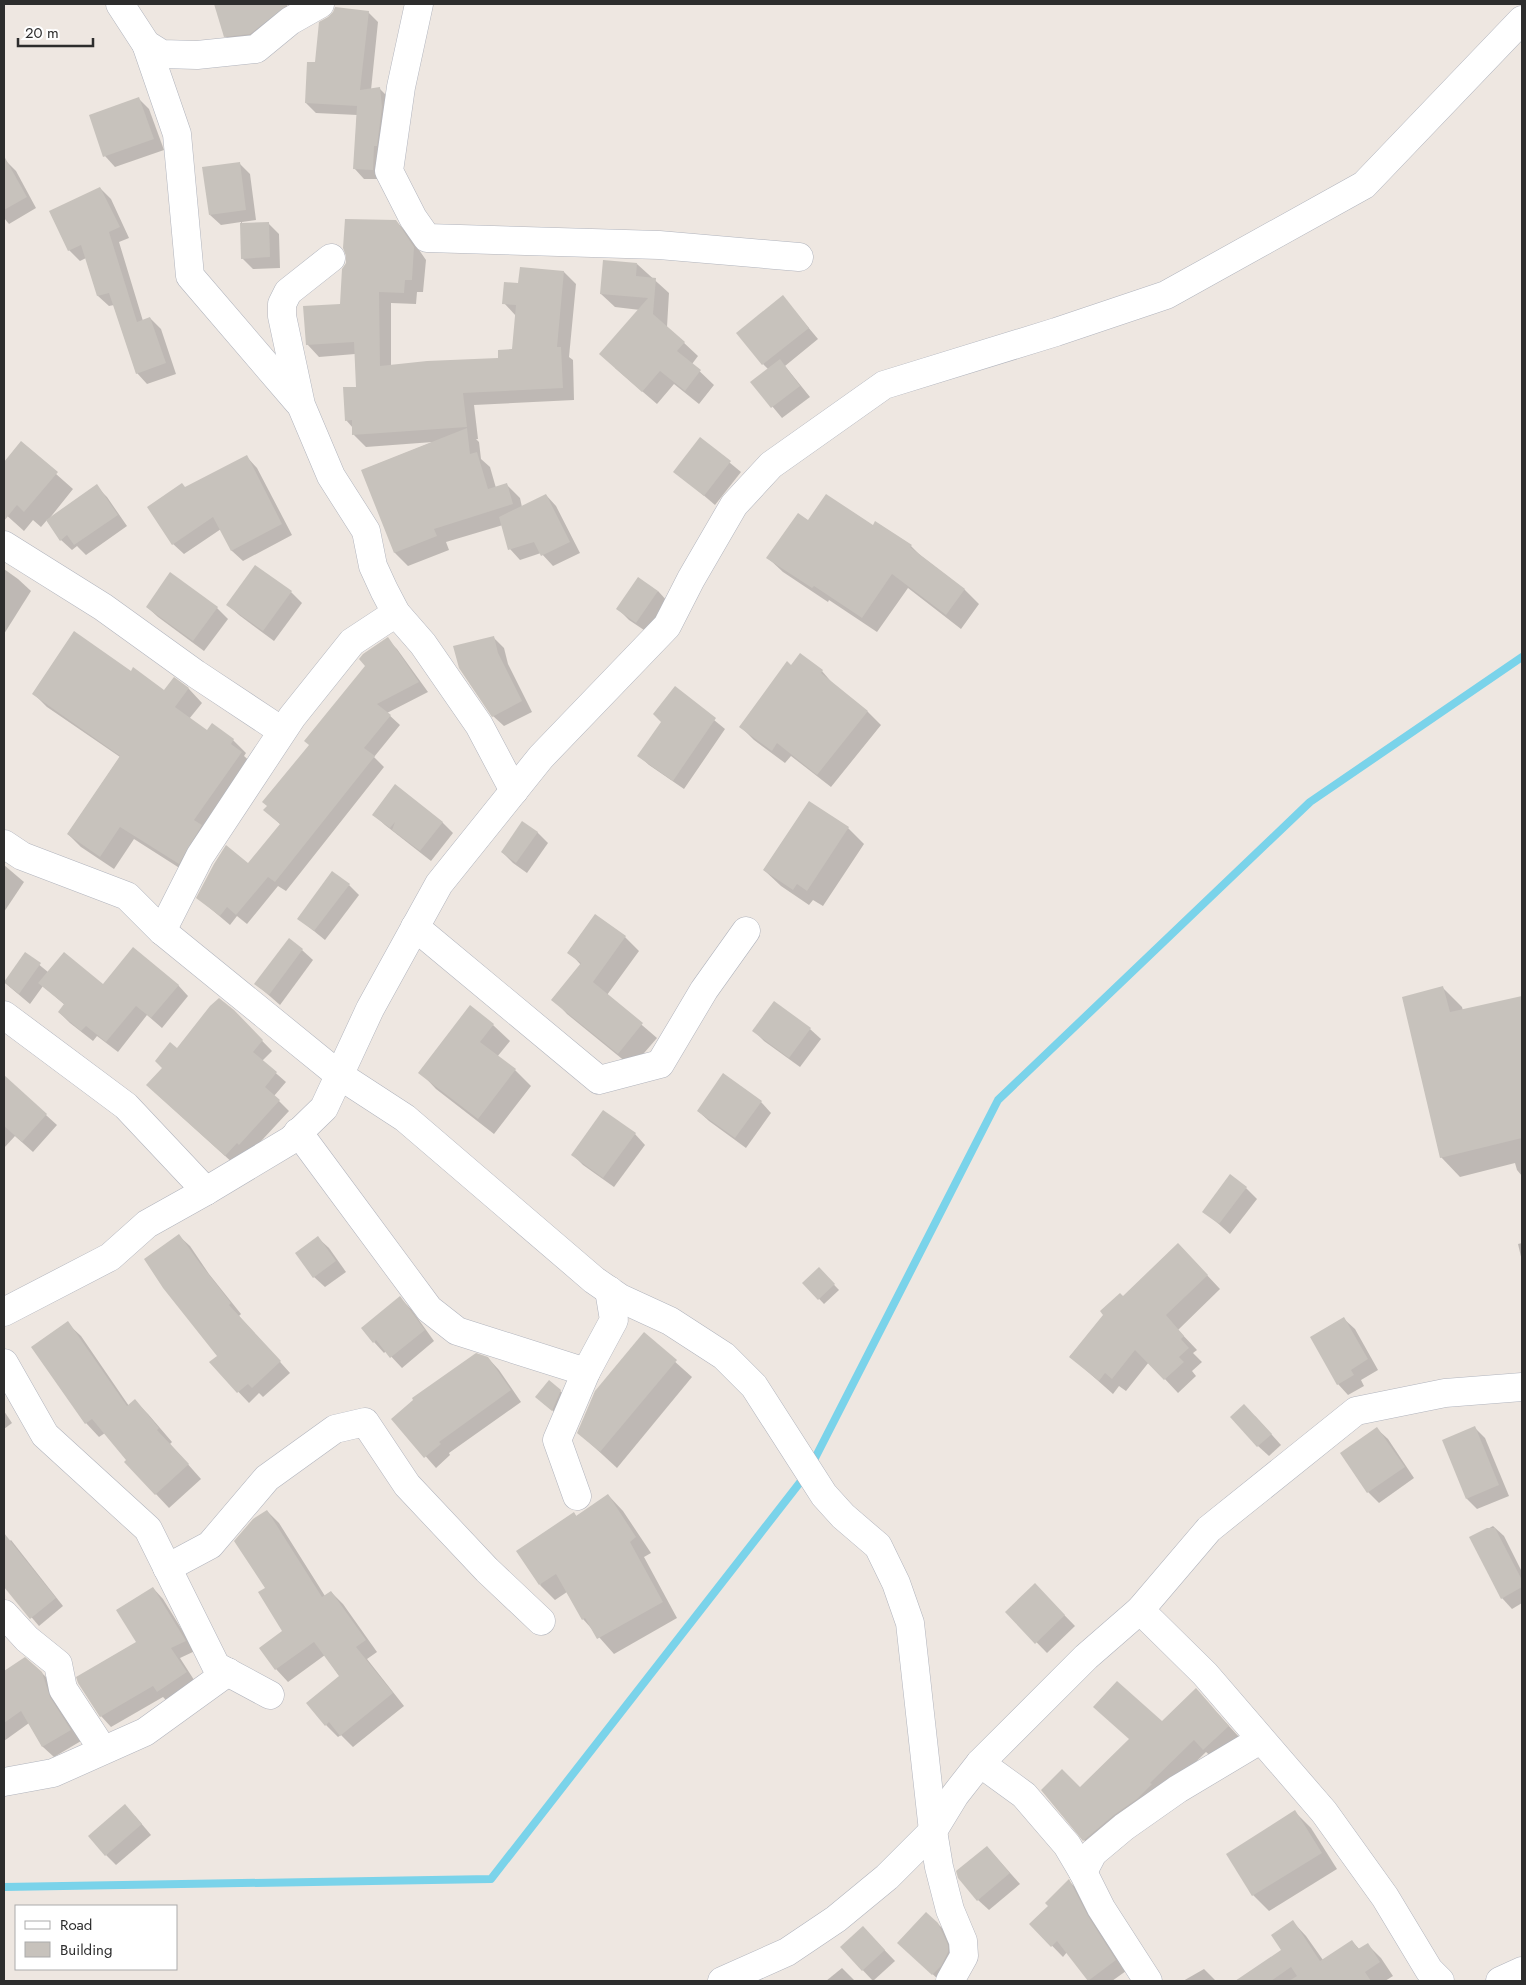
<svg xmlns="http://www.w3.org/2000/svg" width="1526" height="1985" viewBox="0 0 1526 1985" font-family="Jost,sans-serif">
<rect width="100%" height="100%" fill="#eee7e1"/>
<g fill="#0003">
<path d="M215,4h70l11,10 -61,31 -10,-9z"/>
<path d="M368,12l10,10 -7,68 9,-1 10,10 -8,80h-18l-10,-11 3,-53 -41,-2 -10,-10 23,-85z"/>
<path d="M139,99l10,10 15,41 -49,17 -10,-11z"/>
<path d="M5,160l11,11 20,37 -27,16 -5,-6v-57z"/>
<path d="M239,163l11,11 6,46 -14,2v2l26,-1 11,11 1,34 -27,1 -11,-11 -1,-36 -20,3 -11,-10z"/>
<path d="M100,188l11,11 18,39 -10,4 24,79 7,-3 11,11 15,45 -29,10 -10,-11 -23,-68 -5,1 -11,-10 -12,-38 -6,3 -11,-11z"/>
<path d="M396,221l12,13 18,26 -3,32h-6l-1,12 -25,-1v63l108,-6 14,-9 3,-35 -12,-13 15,-19 45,-12 12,12 -7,73 4,3 1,40 -100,5 4,34h-2l3,3 2,17 9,8 6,21 11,-3 13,13 2,9 24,-12 10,11 24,47 -27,13 -12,-13 -21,7 -10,-11 -7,-24 -57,17 3,8 -41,16 -13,-13 -32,-83 70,-28 -67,5 -12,-12 -1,-7 -7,-8 11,-32 -2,-34 -36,3 -12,-13 34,-39z"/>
<path d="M637,264l32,29 -2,34 31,29 -6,8 22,21 -15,19 -25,-20 -17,20 -42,-36 25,-58 -25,-3 -14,-13z"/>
<path d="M783,297l35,42 -33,27 25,31 -28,21 -30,-36 17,-12 -6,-6z"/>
<path d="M701,439l40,33 -26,33 -40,-34z"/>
<path d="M21,443l52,46 -24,30 47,-33 11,11 20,29 -41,29 -9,-9 -5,4 -11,-10 -14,-20 -6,7 -8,-7 -9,11 -20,-18v-49z"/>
<path d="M247,457l10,11 35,67 -49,26 -11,-10 -11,-22 -37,25 -11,-10 13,-56z"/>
<path d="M808,522l65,5 3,-4 35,23 10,10 44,34 14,14 -18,25 -53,-41 -31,44 -48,-32 -1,2 -45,-30 -15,-14z"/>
<path d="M4,569l14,10 13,12 -27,43z"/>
<path d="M171,574l46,34 11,11 -24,32 -46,-34 -11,-10z"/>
<path d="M658,591l10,11 -21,30 -18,-12 -11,-11z"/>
<path d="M291,592l11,11 -28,38 -35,-26 -11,-10z"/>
<path d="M494,638l10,10 4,16 24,48 -28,14 -11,-10z"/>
<path d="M387,639l10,10 31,43 -41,21 13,12 -26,32 10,10 -98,124 -8,-5 -31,38 -10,-8 -7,9 -32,-27 50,-34 33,-39 -16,-15 101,-144z"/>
<path d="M791,666l31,5 12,14 34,27 13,13 -50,62 -40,-31 -6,7 -31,-23 -13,-13z"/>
<path d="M131,672l33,19 10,-12 15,10 13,14 -13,16 18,13 26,8 13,13 -2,3 11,10 -63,110 -58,-37 -20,30 -33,-22 -13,-13 52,-77 -73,-50 -13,-13z"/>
<path d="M675,688l50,41 -41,60 -35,-24 -10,-9 23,-34z"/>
<path d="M809,803l39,25 16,16 -41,62 -10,-6 -4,5 -28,-19 -17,-16z"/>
<path d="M374,815l68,7 11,11 -22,28 -46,-36z"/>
<path d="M537,832l11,11 -21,30 -14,-10 -11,-11z"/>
<path d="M4,865l20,17 -20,30z"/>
<path d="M349,885l10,10 -34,45 -26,-21z"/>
<path d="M625,937l14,14 -32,44 50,43 -25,29 -65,-53 -14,-15 28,-34 -12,-13z"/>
<path d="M302,950l11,10 -33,45 -24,-21z"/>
<path d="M26,954l22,18 55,13h75l10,11 -26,32 -15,-13 -29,37 -21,-16 -4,5 -23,-18 -11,-11 6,-7 -22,-19 -13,18 -25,-21z"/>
<path d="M1443,988l19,19 1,4 59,-14v179l-5,-6 -2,-7 -55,14 -19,-20z"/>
<path d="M243,1021l29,30 -10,10 24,21 -12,14 15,15 -40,43 -14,11 -78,-71 20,-44z"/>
<path d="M493,1025l17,16 -13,16 18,13 16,16 -37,48 -58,-45 -16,-17z"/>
<path d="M810,1029l11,10 -21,28 -36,-26 -10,-10z"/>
<path d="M4,1077l53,48 -24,27 -18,-16 -11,12z"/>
<path d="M761,1102l10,11 -25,35 -37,-27 -11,-10z"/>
<path d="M635,1134l10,11 -31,42 -31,-22 -10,-10z"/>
<path d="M1246,1188l11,11 -27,35 -26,-23z"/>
<path d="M179,1236l11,10 19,28 32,40 -2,2 51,57 -27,24 -4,-4 -10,10 -38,-40 8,-7z"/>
<path d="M318,1238l11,10 17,24 -21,15 -11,-10z"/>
<path d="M1522,1243v18l-4,-17z"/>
<path d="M1191,1258l29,31 -42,41 19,20 -4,3 9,9 -10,9 4,5 -18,17 -29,-31 -23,29 -7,-5 -6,8 -43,-38 53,-59z"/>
<path d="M819,1269l20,21 -15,14 -20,-21z"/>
<path d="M400,1298l11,11 23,32 -32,27 -16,-17 -2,2 -10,-11z"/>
<path d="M1344,1319l11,10 23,41 -17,10 3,6 -16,9 -10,-11z"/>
<path d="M67,1323l14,13 48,70 6,-5 13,13 24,28 -2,2 31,35 -32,29 -43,-46 2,-1 -23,-28 -6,4 -13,-14z"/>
<path d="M644,1334l48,43 -75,91 -38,-35z"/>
<path d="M488,1358l11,12 22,32 -72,51 1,2 -14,13 -43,-49z"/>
<path d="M560,1391l6,5 -8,19 -16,-13z"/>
<path d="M4,1411l8,12 -8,6z"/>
<path d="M1255,1416l26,29 -12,11 -11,-10z"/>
<path d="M1474,1427l11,11 24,58 -32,13 -10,-10z"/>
<path d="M1377,1429l11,10 26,39 -35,25 -11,-11 -26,-39z"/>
<path d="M608,1495l15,16 28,42 -7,4 33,61 -63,36 -31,-35 -16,-27 -12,8 -15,-15 34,-72 3,4z"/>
<path d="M267,1511l12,12 46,73 6,-4 12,12 34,48 -10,7 37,47 -51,41 -12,-12 -3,2 -12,-12 14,-48 -15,-22 -37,27 -12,-13 -15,-21 22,-16 -16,-43z"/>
<path d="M1493,1526l11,10 18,36v31l-10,6 -10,-11 -31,-60z"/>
<path d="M11,1540l52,66 -24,20 -35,-41v-39z"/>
<path d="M1035,1585l40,41 -28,27 -40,-41z"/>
<path d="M153,1588l10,11 32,52 -15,7 16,25 -28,19 -5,-5 -52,30 -10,-11 37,-74z"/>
<path d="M41,1672l10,10 30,59 -27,16 -11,-10 -14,-24 -25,18v-42z"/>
<path d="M1196,1690l44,48 -24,23 -10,-9 -45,44 -65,56 -12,-12 -4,-51 82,-66z"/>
<path d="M1295,1812l16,16 26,41 -68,42 -16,-16z"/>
<path d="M135,1816l16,19 -35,30 -10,-10z"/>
<path d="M987,1847l33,37 -31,26 -11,-10z"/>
<path d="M1069,1881l10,10 47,80 -14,10h-22l-23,-29 -4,5 -32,-33 19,-18z"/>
<path d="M1293,1922l13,14 17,24 29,-19 8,9 8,-5 13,13 12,18 -8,5h-148l46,-31z"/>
<path d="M938,1924l11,11 9,21 -18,25 -30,-28z"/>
<path d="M873,1938l22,23 -22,20 -32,-34z"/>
<path d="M842,1968l13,13h-29z"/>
<path d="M1204,1969l12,12h-33z"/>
</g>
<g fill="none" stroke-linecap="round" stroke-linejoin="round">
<g stroke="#7ad3ea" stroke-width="8">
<path d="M812,1464l186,-364 312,-298 212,-145"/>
<path d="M4,1887l487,-8 314,-403"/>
</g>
</g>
<g fill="#c7c2bc">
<path d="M214,4h75l-39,30 -26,3z"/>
<path d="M335,7l34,4 -9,79 20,-3 2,20 -5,39h-3l-1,24 -20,-1 4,-63 -52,-3 2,-41h8l4,-40 9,-5 5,-5z"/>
<path d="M139,97l15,42 -51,18 -14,-42z"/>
<path d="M4,156l23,41 -23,13z"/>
<path d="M240,162l6,48 -37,5 -7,-48z"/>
<path d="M100,187l20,40 -11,5 28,90 13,-5 16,46 -30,11 -27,-81 -12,3 -16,-51 -13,6 -19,-40z"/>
<path d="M345,219l51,1 18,27 -2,33h-7l-1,13 -25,-1 1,74 47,-5 71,-3v-8l14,-1 4,-44 -14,-1 2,-22 14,1 2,-16 44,4 -7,76h4l2,41 -100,5 4,34 -115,8v-15l-7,1 -2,-34h13l-2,-45 -48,3 -3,-39 37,-2 2,-35 4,-6v-7l-3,-8z"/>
<path d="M269,222l1,35 -29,2 -1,-36z"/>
<path d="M603,260l34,3 -1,13 20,2 -3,36 32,28 -8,9 24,19 -16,21 -25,-20 -18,21 -43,-38 49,-56 -48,-4z"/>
<path d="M783,295l26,33 -47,37 -26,-32z"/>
<path d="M780,359l20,27 -29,22 -21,-26z"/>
<path d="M467,428l3,26 7,-2 11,37 19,-6 6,21 -79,25 3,7 -43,17 -33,-83z"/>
<path d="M700,437l31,24 -27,35 -31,-24z"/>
<path d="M21,441l37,31 -34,40 -7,-7 -13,16v-59z"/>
<path d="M247,455l35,69 -51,27 -18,-34 -41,28 -25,-38 35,-24 3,4z"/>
<path d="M97,484l21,31 -44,30 -7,-10 -7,6 -14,-21z"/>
<path d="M546,494l24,48 -29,14 -7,-14 -26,8 -9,-33z"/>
<path d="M826,494l47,31 2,-4 37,24 -2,2 55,42 -19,26 -54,-41 -30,44 -48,-32 -2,2 -46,-30 32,-45 10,7z"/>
<path d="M255,565l37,26 -29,40 -37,-26z"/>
<path d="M170,572l48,35 -25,34 -47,-34z"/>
<path d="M638,577l20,14 -22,32 -20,-14z"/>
<path d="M74,631l57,40 2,-4 31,23 10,-13 15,11 -14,19 32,23 5,-7 22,16 -3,5 11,8 -48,68 8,5 -23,39 -59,-37 -20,30 -33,-23 53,-78 -88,-62z"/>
<path d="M494,636l4,17 24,48 -30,16 -33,-49 -6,-22z"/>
<path d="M388,637l31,45 -42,22 14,11 -27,33 11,8 -100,126 -7,-5 -32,38 -9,-8 -7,9 -24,-18 18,-34 12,-19 22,18 32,-39 -17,-14 4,-4 -5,-4 47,-57 -5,-4 61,-75 -6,-7 4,-5z"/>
<path d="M800,653l23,17 -2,3 47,38 -51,64 -40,-32 -5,8 -33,-24 48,-66 4,4z"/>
<path d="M675,686l41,32 -43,63 -36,-25 24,-34 -8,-8z"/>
<path d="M395,784l48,38 -23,29 -28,-21 3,-8 -5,6 -18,-13z"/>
<path d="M809,801l40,26 -42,64 -10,-7 -4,6 -30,-20z"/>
<path d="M522,821l16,11 -22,31 -15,-11z"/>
<path d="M332,871l18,13 -36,47 -17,-12z"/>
<path d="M595,914l31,22 -33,46 50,41 -25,31 -67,-54 30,-37 -14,-10z"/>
<path d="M289,938l14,11 -34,46 -15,-11z"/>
<path d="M133,947l46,38 -28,33 -15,-12 -30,36 -20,-16 -5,5 -23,-19 6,-8 -26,-21 26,-31 39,32z"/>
<path d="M25,952l16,11 -22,31 -15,-12z"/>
<path d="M1443,986l7,26 72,-16v142l-82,20 -38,-161z"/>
<path d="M219,998l15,12 29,30 -10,12 24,20 -12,15 15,13 -41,45 -2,-2 -12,13 -79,-71 16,-17 -7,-7 15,-19 7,6 33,-42z"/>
<path d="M774,1001l37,27 -22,30 -37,-27z"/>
<path d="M470,1005l24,19 -14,18 36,27 -38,50 -60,-46z"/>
<path d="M723,1073l39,28 -27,37 -38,-27z"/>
<path d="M4,1075l43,39 -25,28 -18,-16z"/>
<path d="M603,1110l33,23 -33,45 -32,-23z"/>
<path d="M1230,1174l17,13 -28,37 -17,-12z"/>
<path d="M179,1234l20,28 32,41 -2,2 52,56 -29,27 -4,-4 -11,9 -28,-31 8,-6 -54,-68 -19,-29z"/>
<path d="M318,1236l18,25 -23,17 -18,-25z"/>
<path d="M1178,1243l30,32 -42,40 18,21 -3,3 8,9 -10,9 5,5 -20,18 -29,-30 -23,29 -7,-6 -6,8 -30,-24 34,-42 -3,-4 20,-18 3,3z"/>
<path d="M819,1267l16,17 -17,16 -16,-17z"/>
<path d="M400,1296l25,34 -35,28 -14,-18 -3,3 -12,-15z"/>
<path d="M1344,1317l24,42 -17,11 3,5 -17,10 -27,-48z"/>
<path d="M68,1321l59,85 8,-7 24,29 -2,2 32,34 -34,31 -31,-33 2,-2 -34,-41 -7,5 -54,-77z"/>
<path d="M644,1332l33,28 -77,92 -23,-19 18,-42z"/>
<path d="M476,1353l12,4 23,33 -72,52 2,2 -17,14 -33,-39 22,-19 -1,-2z"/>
<path d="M549,1380l12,10 -9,21 -17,-14z"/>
<path d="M1244,1404l28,30 -15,13 -27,-30z"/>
<path d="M1475,1426l24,59 -33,14 -24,-59z"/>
<path d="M1377,1427l28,40 -38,26 -27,-40z"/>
<path d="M608,1494l28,43 -6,5 33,60 -66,37 -12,-21 -3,2 -26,-46 -17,11 -23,-34 58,-39 2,4z"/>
<path d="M267,1510l55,87 9,-6 35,49 -10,7 37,46 -53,43 -11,-14 -4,4 -19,-23 33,-27 -25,-34 -39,28 -16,-22 23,-17 -24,-39 7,-4 -31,-47 19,-22z"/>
<path d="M1487,1528h8l27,52v7l-21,12 -32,-62z"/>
<path d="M4,1533l52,65 -26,21 -26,-32z"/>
<path d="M1035,1583l30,32 -30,29 -30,-32z"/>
<path d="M153,1587l33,54 -15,7 16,24 -30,20 -4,-6 -53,31 -22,-34 -2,-6 60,-35 -20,-32z"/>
<path d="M25,1657l17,15 8,25 21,33 -29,17 -21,-36 -17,12v-52z"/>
<path d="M1117,1681l45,40 34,-33 33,38 -26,24 -9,-10 -44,43 2,1 -15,15 -23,16 -31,26 -42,-51 21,-21 18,18 49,-48 -36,-32z"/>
<path d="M125,1804l17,20 -37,32 -17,-20z"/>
<path d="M1295,1810l27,43 -70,43 -26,-42z"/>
<path d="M987,1846l23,27 -33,28 -19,-23 -2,-7z"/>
<path d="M1069,1879l19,37 28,44 -28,21 -31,-40 -6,6 -22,-23 19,-18 -3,-3z"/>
<path d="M926,1912l12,11 10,22v7l-7,14 -9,9 -35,-32z"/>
<path d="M1293,1920l27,41 32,-21 6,9 10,-6 12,19 -15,10 6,9h-82l8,-5 -6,-9 -20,14h-36l46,-31 -10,-15z"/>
<path d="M863,1926l22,24 -23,21 -22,-24z"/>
</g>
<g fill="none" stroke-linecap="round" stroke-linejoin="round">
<defs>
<g id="minor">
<path d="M120,4l26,40 16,10 35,1 59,-6 34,-28 30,-17"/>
<path d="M419,4l-18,83 -12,84 24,47 14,20 232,7 140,12"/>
<path d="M146,44l31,90 13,142 108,126"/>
<path d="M331,258l-43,34 -6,12v12l19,89 30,71 35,55 7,35 11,24 12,23 27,31 56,81 35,66"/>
<path d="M4,545l99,62 93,67 86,57"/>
<path d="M4,844l18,12 105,40 35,35 177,144 66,43 189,162 26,18 50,23 54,35 30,30 70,109 19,21 35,30 18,37 14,40 23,208 6,36 11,43 13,31 1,15 -14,25"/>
<path d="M415,927l184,153 61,-16 44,-74 42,-59"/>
<path d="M162,931l38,-75 92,-139 60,-75 44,-29"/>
<path d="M4,1015l122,91 80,85"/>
<path d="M298,1132l131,177 28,22 129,41"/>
<path d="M4,1312l106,-55 37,-33 59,-33 85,-51 33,-32 46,-99 69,-125 102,-127 126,-131 24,-47 43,-74 37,-40 113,-80 172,-53 110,-37 198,-110 158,-165"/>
<path d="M4,1363l41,72 103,94 68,137 54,29"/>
<path d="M577,1496l-20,-56 29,-68 28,-52 -5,-30"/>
<path d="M167,1568l43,-23 57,-67 68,-49 30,-7 42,63 80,85 54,51"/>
<path d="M1140,1610l65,64 119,138 61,85 44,73 11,11"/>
<path d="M4,1614l23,25 31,25 5,25 40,61"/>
<path d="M980,1763l44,32 43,50 16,27 18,36 47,73"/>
<path d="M4,1782l49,-9 92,-41 83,-60"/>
<path d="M1083,1872l10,-19 31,-26 54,-38 82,-49"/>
<path d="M722,1981l65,-29 49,-33 51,-42 46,-46 22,-36 25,-32 106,-106 54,-47 69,-81 147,-118 89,-18 77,-6"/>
<path d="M1500,1981l22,-10"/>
</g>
</defs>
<use href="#minor" stroke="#b1b4bd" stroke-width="29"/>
<use href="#minor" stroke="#fff" stroke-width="28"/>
</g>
<rect width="1526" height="1985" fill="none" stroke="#2d2d2d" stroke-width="10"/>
<rect x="15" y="1905" width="162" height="65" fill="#ffffff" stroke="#ababab"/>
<rect x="25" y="1921" width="25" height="8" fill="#ffffff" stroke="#ababab"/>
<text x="60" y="1930" font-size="15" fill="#2d2d2d">Road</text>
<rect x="25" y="1942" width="25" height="15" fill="#c7c2bc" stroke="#ababab"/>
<text x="60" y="1955" font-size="15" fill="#2d2d2d">Building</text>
<path d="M18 38v8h75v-8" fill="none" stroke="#2d2d2d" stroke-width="2.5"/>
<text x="25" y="38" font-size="15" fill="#2d2d2d" stroke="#ffffff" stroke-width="4" paint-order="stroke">20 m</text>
</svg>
